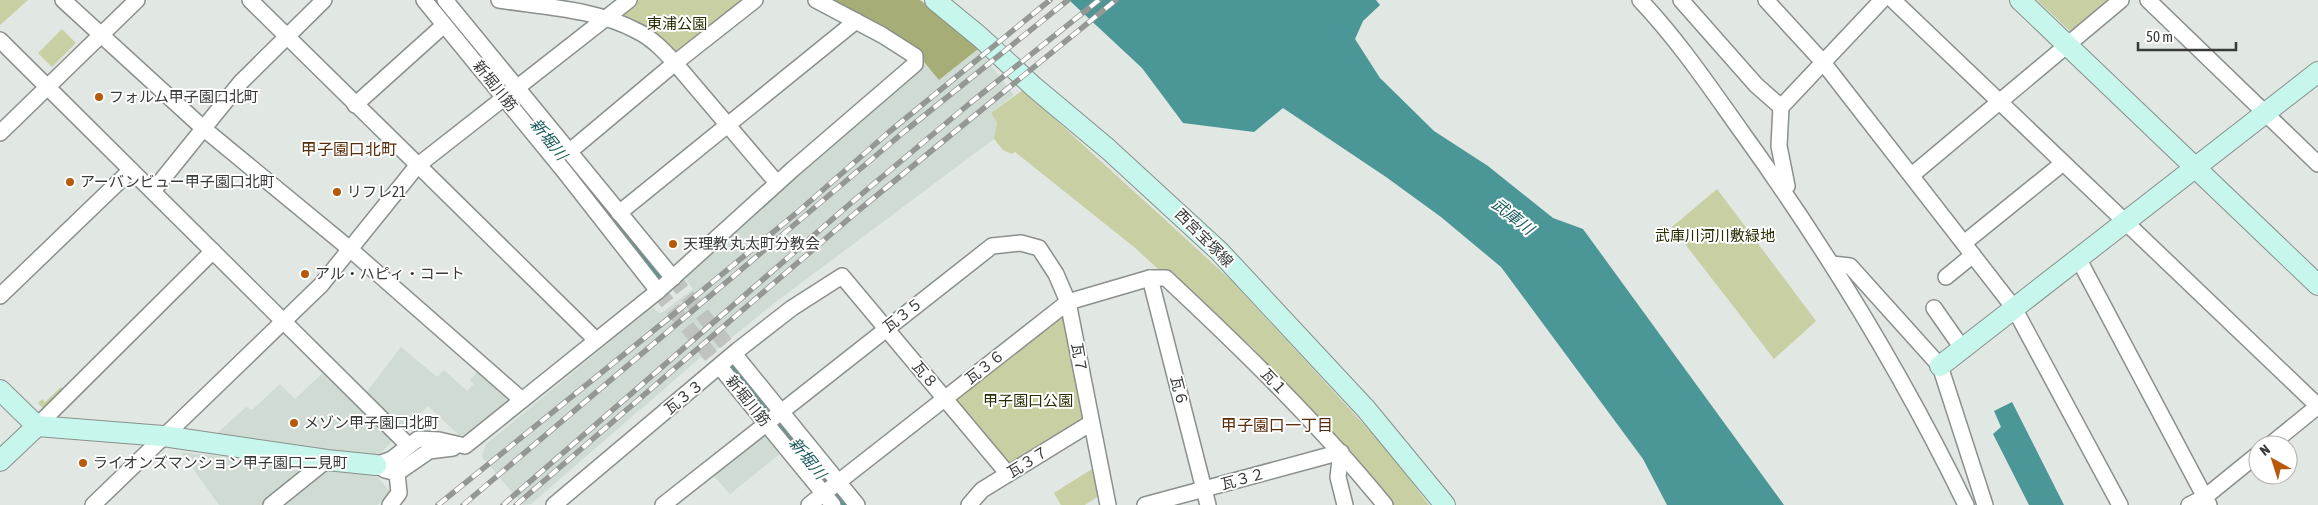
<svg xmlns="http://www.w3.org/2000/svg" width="2318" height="505" viewBox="0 0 2318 505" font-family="'Asap Condensed','Noto Sans JP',sans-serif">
<rect width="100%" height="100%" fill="#e1e7e2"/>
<g fill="#cfdbd3">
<path d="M978,49l36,46 -23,18 6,10 -3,16 -217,162 -73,59 -3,-3 -170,147 -8,1 -41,-48 4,-13 164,-135 3,-2 7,7 33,-25 -9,-12 120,-112 121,-103 14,18z"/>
<path d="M401,347l36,30 7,-7 23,21 7,-7 -4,-4 9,-10 28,26 1,5 -44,35 -5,-1 -31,-29 -26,26 -37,-38z"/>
<path d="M325,371l68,69 -15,16 -163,-21 31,-28 6,3 28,-26 15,15z"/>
<path d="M761,436h7l13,17 -51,41 -17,-19z"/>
<path d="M181,452l118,13 2,6 -39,34h-43z"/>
<path d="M323,468l53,7 15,18 -14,12h-97z"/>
</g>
<g fill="#c8cfa2">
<path d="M0,0h28l-28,25z"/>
<path d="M638,0h108l-68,55 -56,-37 2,-7z"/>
<path d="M2037,0h74l-36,31h-5z"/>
<path d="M62,29l14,14 -24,24 -14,-14z"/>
<path d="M1023,90l209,191 158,172 39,52h-39l-138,-158 -95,-79 -23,-21 -119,-95 -3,2 -9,-4 -9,-11 3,-16 -6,-10z"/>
<path d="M1717,189l99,132 -42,38 -102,-132z"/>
<path d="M1061,314l4,1 22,108 -74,42 -8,-1 -50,-59 1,-8z"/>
<path d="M61,387l3,3 -21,18 -5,-5 4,-4 3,3z"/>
<path d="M1092,469l8,26 -15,10h-24l-7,-12z"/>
</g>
<path fill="#a6ad76" d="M826,0h94l25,19 33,30 -39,31 -24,-29z"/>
<g fill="#4b9697">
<path d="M1069,0h307l4,5 -17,16 -8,18 25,39 54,53 54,35 65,52 30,11 201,276h-117l-24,-46 -142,-192 -60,-50 -55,-40 -103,-69 -29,24 -71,-9 -41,-55z"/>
<path d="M2012,402l52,103h-35l-36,-71 8,-7 -7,-16z"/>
</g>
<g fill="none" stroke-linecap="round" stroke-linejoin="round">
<g stroke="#4b9697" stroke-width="24">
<path d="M518,100l143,177"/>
<path d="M731,364l115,141"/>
</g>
<g stroke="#bfc4c0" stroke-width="15" stroke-dasharray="15 8" stroke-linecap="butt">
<path d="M673,278l62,77"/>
<path d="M658,291l62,76"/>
</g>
<defs>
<g id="street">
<path d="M63,0l140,128 148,122 171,150"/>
<path d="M250,0l346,340"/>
<path d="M424,0l140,171 94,120"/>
<path d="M445,0l228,278"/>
<path d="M499,0c46,7 97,9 138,31 15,7 27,20 38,32l102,120"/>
<path d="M1640,0c39,41 71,89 104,135 84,117 159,240 222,370"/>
<path d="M1681,0l75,85 25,22 101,-107"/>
<path d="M1766,0l56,61 192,247 106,197"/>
<path d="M1893,0l425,406"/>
<path d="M2148,0l170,164"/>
<path d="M0,40l408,405"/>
<path d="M355,105l89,-80"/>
<path d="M1781,107l-2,39 8,40 -5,3"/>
<path d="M0,133l137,-133"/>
<path d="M570,151l105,-88 80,-63"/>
<path d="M1912,175l209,-175"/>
<path d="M153,191l88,-109 83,-82"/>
<path d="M619,213l237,-192"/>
<path d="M1964,243l99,-80"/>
<path d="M2078,258l131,247"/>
<path d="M1832,264l18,2 90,100 45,139"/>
<path d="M1946,277l27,-22"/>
<path d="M1150,278l58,227"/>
<path d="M0,296l131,-126"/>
<path d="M1934,308l28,40"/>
<path d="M735,355l122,150"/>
<path d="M720,367l113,138"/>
<path d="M37,426l176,-175"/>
<path d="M2270,445l48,-39"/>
<path d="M376,465l16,-6 26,-20 21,1 26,6 193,-155 135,-122 122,-105v-8l-33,-21 -66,-35"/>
<path d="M376,465l9,5 12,3 32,-22 24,-3"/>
<path d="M93,505l228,-220 96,-119 212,-166"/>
<path d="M271,505l56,-45"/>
<path d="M390,505l9,-12 -2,-20"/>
<path d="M554,505l184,-155 54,-42 50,-32 166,198"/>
<path d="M663,505l329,-259 29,-3 18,5 17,26 12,28 40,203"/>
<path d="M809,505l259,-203 82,-24h16c77,72 152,145 219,227"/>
<path d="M969,505l13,-15 109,-67"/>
<path d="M1145,505l196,-53 -3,25 7,28"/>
<path d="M2189,505l16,-8 53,-43"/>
</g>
<g id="secondary">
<path d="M935,0l45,37 54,50 74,62 111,102 147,158 79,96"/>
<path d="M2020,0l298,285"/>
<path d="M1940,366l378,-294"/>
<path d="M0,390l37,36 126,10 164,24 49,5"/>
<path d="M0,461l37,-35"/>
</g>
</defs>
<use href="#street" stroke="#8a908c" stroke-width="18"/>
<use href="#secondary" stroke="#8a908c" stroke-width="22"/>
<use href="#street" stroke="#fff" stroke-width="15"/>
<use href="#secondary" stroke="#c7f6ec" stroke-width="20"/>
<defs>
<g id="rail">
<path d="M438,505l231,-187 131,-108 89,-78 161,-132"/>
<path d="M463,505l442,-374 163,-131"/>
<path d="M503,505l348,-302 118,-99 130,-104"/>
<path d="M516,505l343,-295 257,-210"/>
</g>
</defs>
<use href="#rail" stroke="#949895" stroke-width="5.5"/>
<use href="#rail" stroke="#fff" stroke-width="4" stroke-dasharray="11" stroke-linecap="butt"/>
</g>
<g fill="#b75907" stroke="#fff" stroke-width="2">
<circle cx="99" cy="97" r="5"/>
<circle cx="70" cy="182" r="5"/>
<circle cx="337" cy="192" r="5"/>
<circle cx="673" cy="244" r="5"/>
<circle cx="305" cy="274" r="5"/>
<circle cx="294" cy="423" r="5"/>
<circle cx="83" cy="463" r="5"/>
</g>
<g text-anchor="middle" stroke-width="4" stroke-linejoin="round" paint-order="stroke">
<g font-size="15" fill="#292d01" stroke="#fff">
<text x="677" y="29">東浦公園</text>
<text x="1715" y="241">武庫川河川敷緑地</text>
<text x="1028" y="406">甲子園口公園</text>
</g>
<g font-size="15" fill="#373a38" stroke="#fff">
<text transform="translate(495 86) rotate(51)" y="5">新堀川筋</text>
<text transform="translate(1204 238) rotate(45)" y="5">西宮宝塚線</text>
<text transform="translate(903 315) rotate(-38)" y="5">瓦３５</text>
<text transform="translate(1079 358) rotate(80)" y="5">瓦７</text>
<text transform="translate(985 367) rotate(-38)" y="5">瓦３６</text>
<text transform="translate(925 375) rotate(50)" y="5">瓦８</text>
<text transform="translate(1274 382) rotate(46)" y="5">瓦１</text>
<text transform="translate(1179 391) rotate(76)" y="5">瓦６</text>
<text transform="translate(684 397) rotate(-39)" y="5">瓦３３</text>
<text transform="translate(748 401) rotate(51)" y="5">新堀川筋</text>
<text transform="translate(1028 462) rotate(-32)" y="5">瓦３７</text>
<text transform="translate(1243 479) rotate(-15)" y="5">瓦３２</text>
</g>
<g font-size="15" fill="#373a38" stroke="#fff" text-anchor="start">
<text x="109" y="102">フォルム甲子園口北町</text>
<text x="80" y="187">アーバンビュー甲子園口北町</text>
<text x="347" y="197">リフレ21</text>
<text x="683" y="249">天理教 丸太町分教会</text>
<text x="315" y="279">アル・ハピィ・コート</text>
<text x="304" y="428">メゾン甲子園口北町</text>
<text x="93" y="468">ライオンズマンション甲子園口二見町</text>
</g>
<g font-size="16" font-style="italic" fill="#1b5b5c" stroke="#fff">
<text transform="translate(549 139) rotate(51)" y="6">新堀川</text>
<text transform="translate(1513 216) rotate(38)" y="6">武庫川</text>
<text transform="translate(808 458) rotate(51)" y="6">新堀川</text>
</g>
<g font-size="16" fill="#582b09" stroke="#fff">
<text x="349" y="155">甲子園口北町</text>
<text x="1277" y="431">甲子園口一丁目</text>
</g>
</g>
<g transform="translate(2273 460) rotate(321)"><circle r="24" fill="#ffffff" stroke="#afb0af"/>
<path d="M0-4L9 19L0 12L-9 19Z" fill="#b75907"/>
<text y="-8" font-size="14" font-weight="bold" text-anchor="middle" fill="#373a38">N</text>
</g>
<path d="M2138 42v8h98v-8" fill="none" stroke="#373a38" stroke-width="2.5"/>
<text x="2146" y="42" font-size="15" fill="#373a38" stroke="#ffffff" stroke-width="4" paint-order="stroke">50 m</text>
</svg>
